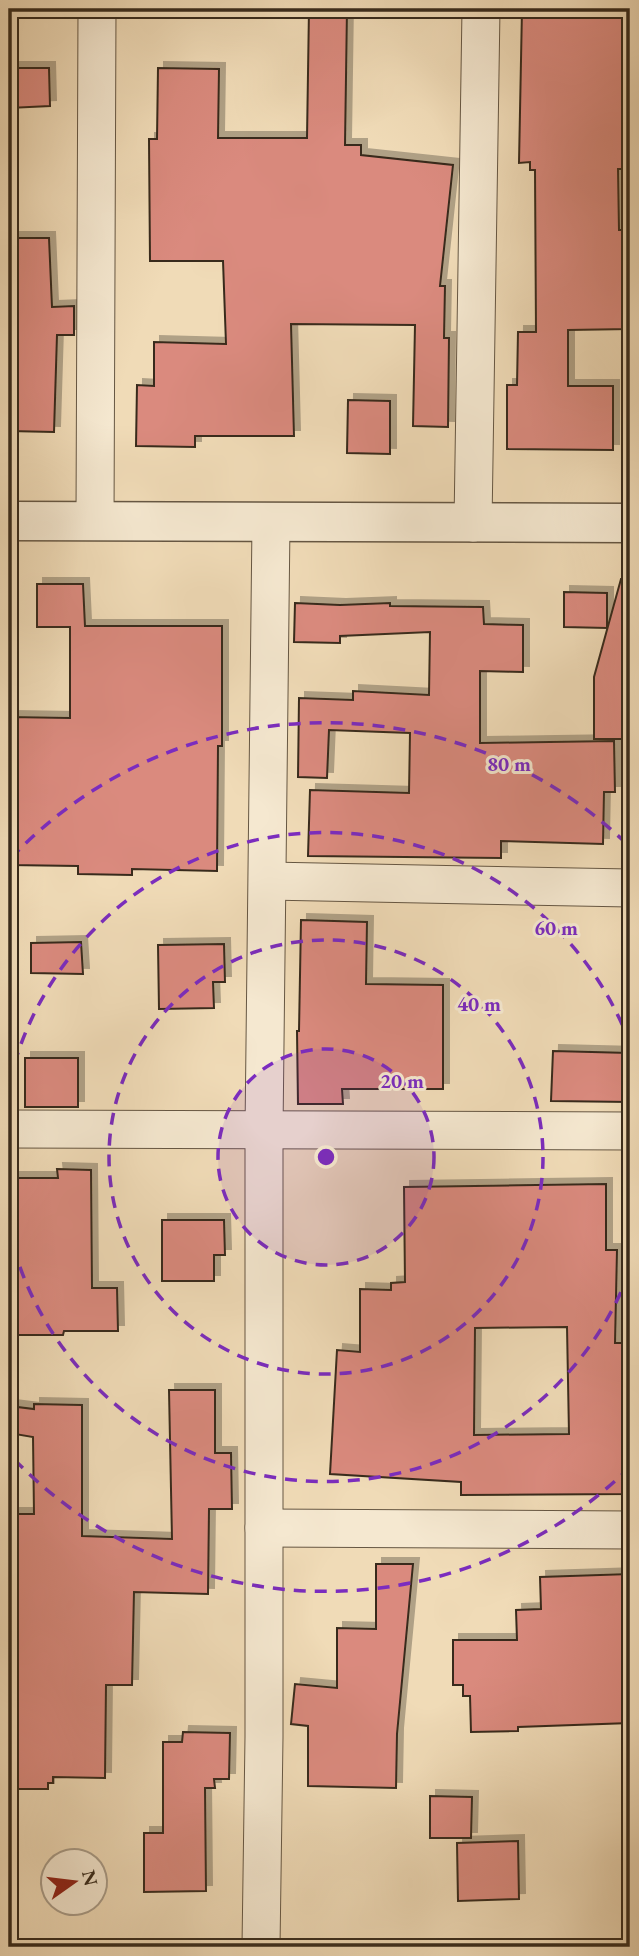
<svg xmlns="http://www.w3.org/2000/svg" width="639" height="1956" viewBox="0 0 639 1956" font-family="'EB Garamond',serif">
<defs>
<filter id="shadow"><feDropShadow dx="6" dy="-6" stdDeviation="0" flood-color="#0004"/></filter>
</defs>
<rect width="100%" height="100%" fill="#f0dbb7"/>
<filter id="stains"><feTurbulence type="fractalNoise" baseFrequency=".00286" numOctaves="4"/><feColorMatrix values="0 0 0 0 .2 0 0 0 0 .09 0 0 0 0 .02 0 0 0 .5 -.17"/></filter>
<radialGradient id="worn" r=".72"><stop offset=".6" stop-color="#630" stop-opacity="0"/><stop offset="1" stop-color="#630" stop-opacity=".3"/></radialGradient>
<g fill="#da8a7e" stroke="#382b1c" stroke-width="2" fill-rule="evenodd" filter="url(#shadow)">
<path d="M309,9h38l-2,136h16v10l92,10 -13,121h5l-1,52h5l-1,89 -35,-1 2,-101 -124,-1 3,112h-99v11l-59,-1 1,-61 17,1v-44l72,2 -3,-83h-73l-1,-122h8l1,-71 61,1 -1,69h89z"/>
<path d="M522,9h108v160h-12l1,61h11v99l-62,1v56h45v64l-106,-1v-64h10l1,-53h18l-1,-162h-5v-8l-11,1z"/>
<path d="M9,68h40l1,38 -41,2z"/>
<path d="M9,238h40l3,69 22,-1v29h-17l-3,97 -45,-1z"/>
<path d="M348,400l42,1v53l-43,-1z"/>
<path d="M621,579l9,1v159h-36v-62z"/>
<path d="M37,584h46l2,42h137v120h-4l-1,125 -85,-2v6l-54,-1v-8l-69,-1v-148l61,1v-91h-33z"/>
<path d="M564,592l43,1v35l-43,-1z"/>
<path d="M295,603l45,2 50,-2v3l93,1 1,17 39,1v47l-43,-1v72l134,-2 1,51h-11l-1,52 -102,-3v17l-193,-2 2,-66 99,3 1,-60 -81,-3 -2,48 -29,-1 1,-79 54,2v-9l76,4 1,-63 -90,4v7l-46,-1z"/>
<path d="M301,920l66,2 -1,62 77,1v104h-101l1,15h-45l-1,-73h2z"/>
<path d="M81,942l2,32 -52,-1v-30z"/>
<path d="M224,944l1,38h-12l1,26 -55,1 -1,-64z"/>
<path d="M553,1051l77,2v49l-79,-1z"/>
<rect x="25" y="1058" width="53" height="49"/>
<path d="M57,1169l34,1 1,118h25l1,43h-54l-1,4h-51l-1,-51 -2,1v-107h49z"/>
<path d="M606,1184v66h11l-2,93h15v151l-169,1v-13l-131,-8 7,-124 23,2v-63l31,1v-7l14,-1 -1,-95zM567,1327l2,107 -95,1 1,-107z"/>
<path d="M162,1220h62l1,35h-11v26h-52z"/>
<path d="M169,1390h46v63h16l1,56h-23l-1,85 -74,-2 -2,93h-26l-1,93 -52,-1v6h-5v6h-39v-275h25l-1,-77 -24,-4v-27l25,3v-5l48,1v131l90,3z"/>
<path d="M376,1564h37l-16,170 -1,54 -88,-2v-60l-17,-2 4,-40 42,4v-60l39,1z"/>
<path d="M630,1574v149l-112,4v4l-47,1 -1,-36h-7v-11h-10v-45h64l-1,-30 25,-1 -1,-32z"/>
<path d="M183,1732l47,1 -1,46h-15l1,9h-10l1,103 -62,1v-59h19v-91h19z"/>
<path d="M430,1796l42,1 -1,41h-41z"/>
<path d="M518,1841l1,58 -61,2 -1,-58z"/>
</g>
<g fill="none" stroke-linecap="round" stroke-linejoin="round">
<defs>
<g id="minor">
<path d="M95,520l2,-511"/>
<path d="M473,523l8,-514"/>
<path d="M268,881l362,7"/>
<path d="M9,1129l621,2"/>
<path d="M264,1528l366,2"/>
<path d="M261,1947l3,-210v-607l7,-607"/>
</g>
<path id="tertiary" d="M9,521l621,2"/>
</defs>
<use href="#minor" stroke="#665743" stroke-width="39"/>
<use href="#tertiary" stroke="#665743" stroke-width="41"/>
<use href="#minor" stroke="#f5e8d0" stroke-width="37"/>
<use href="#tertiary" stroke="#f5e8d0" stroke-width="38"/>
</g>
<circle cx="326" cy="1157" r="108" fill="#7b2cbf" fill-opacity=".12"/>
<g fill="none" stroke="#7b2cbf" stroke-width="3.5" stroke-dasharray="12 9">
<circle cx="326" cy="1157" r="108"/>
<circle cx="326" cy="1157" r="217"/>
<path d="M629 1273A325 325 0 0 1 9 1230M9 1084A325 325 0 0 1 629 1041"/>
<path d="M630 1467A434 434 0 0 1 11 1456M11 858A434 434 0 0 1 630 847"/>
</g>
<circle cx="326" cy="1157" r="10" fill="#7b2cbf" stroke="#f5e8d0" stroke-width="3.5"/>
<g font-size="21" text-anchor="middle" font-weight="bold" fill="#7b2cbf" stroke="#f5e8d0" stroke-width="6" stroke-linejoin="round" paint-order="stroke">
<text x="509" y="771">80 m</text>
<text x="556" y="935">60 m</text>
<text x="479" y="1011">40 m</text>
<text x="402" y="1088">20 m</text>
</g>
<rect width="639" height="1956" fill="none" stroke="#f0dbb7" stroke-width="35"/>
<rect x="10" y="10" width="618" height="1935" fill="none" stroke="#382b1c" stroke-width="3.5"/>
<rect x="18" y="18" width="604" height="1921" fill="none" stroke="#382b1c" stroke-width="2"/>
<g transform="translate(74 1882) rotate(76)"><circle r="33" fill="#f5e8d0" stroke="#a99c88" stroke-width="2"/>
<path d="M0-5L12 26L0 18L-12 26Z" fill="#8f2418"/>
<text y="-10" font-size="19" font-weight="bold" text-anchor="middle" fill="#382b1c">N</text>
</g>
<rect width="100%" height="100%" filter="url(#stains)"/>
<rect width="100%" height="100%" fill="url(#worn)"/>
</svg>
